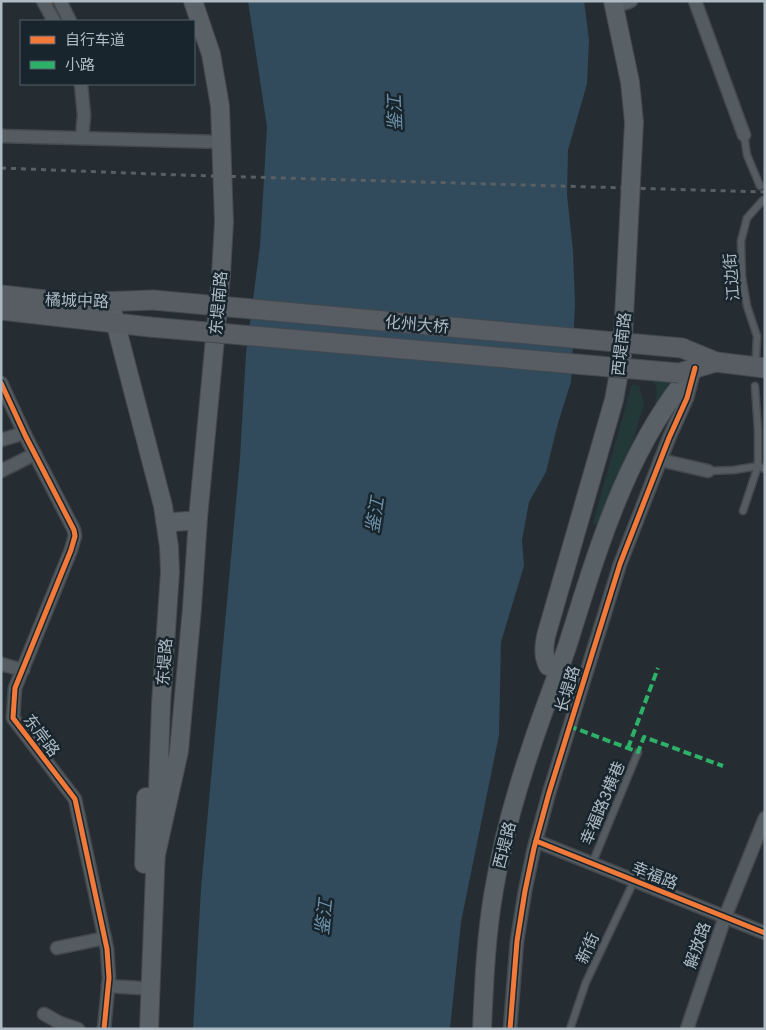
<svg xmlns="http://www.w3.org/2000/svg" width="766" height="1030" viewBox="0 0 766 1030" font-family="Roboto,'Noto Sans SC',sans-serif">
<rect width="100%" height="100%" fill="#262d32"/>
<g fill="#233938">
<path d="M653,379l19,3 -14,25 -3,-2 2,-15z"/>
<path d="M632,384l7,2 5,17 -10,35 -23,51 -13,37 -5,-2z"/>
</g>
<path fill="#314a5c" d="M248,1h336l5,39 -2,44 -19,66 -1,45 6,56 2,53 -4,78 -13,41 -12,49 -17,30 -7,38 2,26 -23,76 -2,93 -38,187 -11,107h-257l8,-140 39,-431 6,-105 14,-107 7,-119z"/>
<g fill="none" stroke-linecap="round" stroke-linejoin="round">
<defs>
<g id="lane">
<path d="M744,135l3,20 13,31"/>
<path d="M756,356l1,-20 -10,-30 -5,-29 -1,-36 6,-23 16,-18"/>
<path d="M708,471l26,-1 24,-4 7,3"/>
<path d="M743,511l15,-45v-36l-3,-44"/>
<path d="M592,864l46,-112"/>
<path d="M570,1029l16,-47 48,-101"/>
</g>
<g id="street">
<path d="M43,1l11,20"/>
<path d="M60,1l10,20"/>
<path d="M695,1l49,134"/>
<path d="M615,7l16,-6"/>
<path d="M81,84l3,31 -2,23"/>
<path d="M1,136l221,6"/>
<path d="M1,383l25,54 48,93 1,6 -4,14 -56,138 -2,30 62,81 32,150 2,29 -5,51"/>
<path d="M1,440l23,-7"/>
<path d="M660,460l48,11"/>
<path d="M1,471l34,-17"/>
<path d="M1,664l22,6"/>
<path d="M536,841l229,92"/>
<path d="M57,948l48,-10"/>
<path d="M108,986l32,2"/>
<path d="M44,1014l16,9 18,6"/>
<path d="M510,1029l7,-88 8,-50 9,-43 15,-55 71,-229 49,-126 18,-40 6,-23"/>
<path d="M687,1029l38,-112 40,-99"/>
</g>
<g id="secondary">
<path d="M110,302l53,204 6,41 1,25 -9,132 -4,112"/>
<path d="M165,520l9,2 13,-1"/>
<path d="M560,669l-12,-3c-5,-10 -4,-19 -2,-30l68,-236 8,-44 12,-234 -4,-40 -17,-81"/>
<path d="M155,859l24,-108 13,-143 6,-90 23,-243 3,-53 -4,-116 -9,-52 -18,-53"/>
<path d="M144,864l2,-67"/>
<path d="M149,1029l7,-182"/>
<path d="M482,1029c2,-46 4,-94 12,-139 8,-47 21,-95 36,-139 11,-35 25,-69 37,-104 30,-95 60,-202 128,-279"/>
</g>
<g id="primary">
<path d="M1,295l71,8 81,-3"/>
<path d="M1,310l149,17"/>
<path d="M682,348l34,14 49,6"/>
<path d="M679,373l37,-11"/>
</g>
</defs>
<use href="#lane" stroke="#44494d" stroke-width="9"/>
<use href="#street" stroke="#44494d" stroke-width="15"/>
<use href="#secondary" stroke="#44494d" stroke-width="20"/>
<use href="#primary" stroke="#434a4f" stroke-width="21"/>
<use href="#lane" stroke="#555c61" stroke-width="6"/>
<use href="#street" stroke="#555c61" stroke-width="12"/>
<use href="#secondary" stroke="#596066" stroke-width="18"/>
<use href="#primary" stroke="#575d63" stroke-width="19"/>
<path stroke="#596064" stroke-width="3" stroke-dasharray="5 5" stroke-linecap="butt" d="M1,168l179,7 585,17"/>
<defs>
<g id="primary-bridge">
<path d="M153,300l529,48"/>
<path d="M150,327l529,46"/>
</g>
</defs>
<use href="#primary-bridge" stroke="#434a4f" stroke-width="21" stroke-linecap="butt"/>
<use href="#primary-bridge" stroke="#575d63" stroke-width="19"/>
<g stroke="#2db169" stroke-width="4" stroke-dasharray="8 4" stroke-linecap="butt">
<path d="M569,726l69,26 6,-15 79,29"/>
<path d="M628,748l30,-80"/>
</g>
<defs>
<g id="cycleway">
<path d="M1,383l25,54 48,93 1,6 -4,14 -56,138 -2,30 62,81 32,150 2,29 -5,51"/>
<path d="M536,841l229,92"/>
<path d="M510,1029l7,-88 8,-50 9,-43 15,-55 71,-229 49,-126 18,-40 8,-30"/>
</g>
</defs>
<use href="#cycleway" stroke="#19252d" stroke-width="8"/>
<use href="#cycleway" stroke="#f17a3a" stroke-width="5"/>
</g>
<g text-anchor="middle" stroke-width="5" stroke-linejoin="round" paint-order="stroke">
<g font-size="16" fill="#aebbc5" stroke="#19252d">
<text transform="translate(731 277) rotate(-95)" y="6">江边街</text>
<text transform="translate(77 300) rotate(2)" y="6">橘城中路</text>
<text transform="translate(218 303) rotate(-85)" y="6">东堤南路</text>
<text transform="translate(417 324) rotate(5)" y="6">化州大桥</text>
<text transform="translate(621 344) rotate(-84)" y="6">西堤南路</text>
<text transform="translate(164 662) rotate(-86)" y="6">东堤路</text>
<text transform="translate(567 689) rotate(-73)" y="6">长堤路</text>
<text transform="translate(42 735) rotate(53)" y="6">东岸路</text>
<text transform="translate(602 803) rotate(-67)" y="6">幸福路3横巷</text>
<text transform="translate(504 845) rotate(-76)" y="6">西堤路</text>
<text transform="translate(655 875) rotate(22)" y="6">幸福路</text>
<text transform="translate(697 945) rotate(-71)" y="6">解放路</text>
<text transform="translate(587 948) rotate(-65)" y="6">新街</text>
</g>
<g font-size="18" font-style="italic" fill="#6d92aa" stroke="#19252d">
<text transform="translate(395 113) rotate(-92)" y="6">鉴江</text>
<text transform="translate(375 515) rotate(-81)" y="6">鉴江</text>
<text transform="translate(324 917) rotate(-84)" y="6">鉴江</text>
</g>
</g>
<rect width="766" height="1030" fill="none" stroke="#aebbc5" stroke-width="5"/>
<rect x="20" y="20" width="175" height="65" fill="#19252d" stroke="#55616a"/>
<rect x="30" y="36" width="25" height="8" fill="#f17a3a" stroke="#55616a"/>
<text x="65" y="45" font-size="15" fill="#aebbc5">自行车道</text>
<rect x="30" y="61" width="25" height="8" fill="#2db169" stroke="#55616a"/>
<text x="65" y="70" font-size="15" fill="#aebbc5">小路</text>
</svg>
